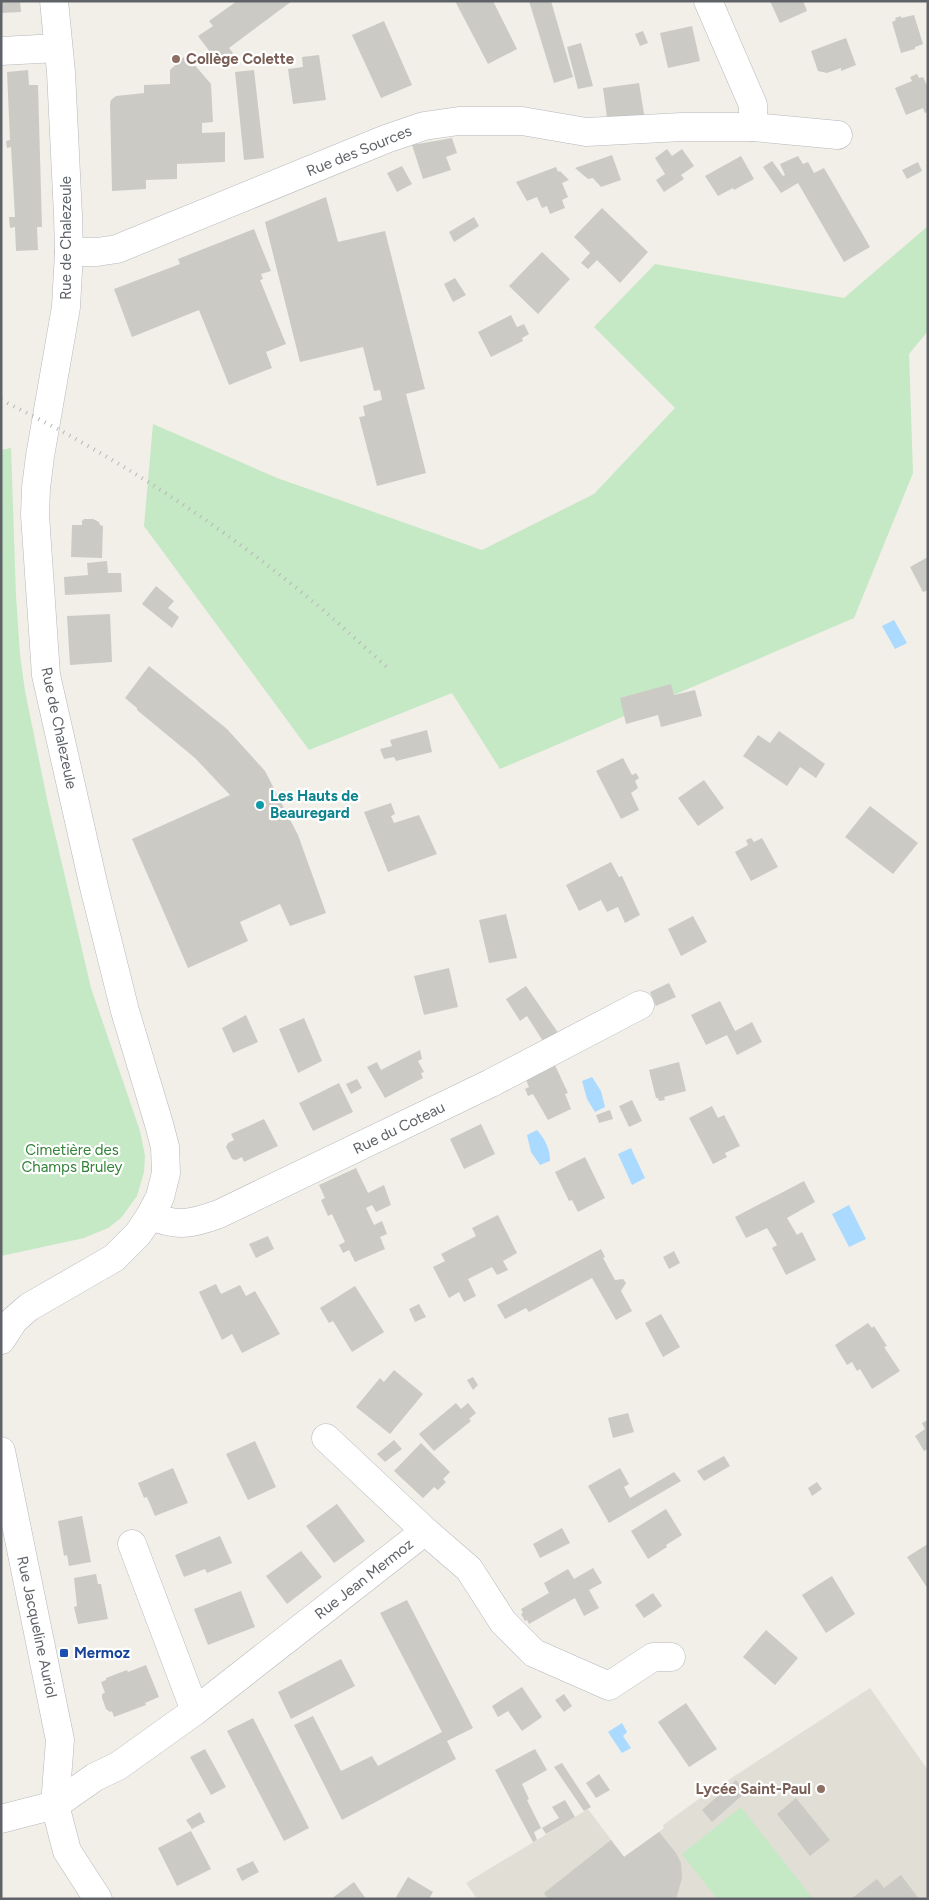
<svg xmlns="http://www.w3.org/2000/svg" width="929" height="1900" viewBox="0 0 929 1900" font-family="Figtree,sans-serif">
<rect width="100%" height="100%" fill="#f1efe8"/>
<path fill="#e1ded6" d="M870,1688l58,82v129h-451l-11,-16 122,-74 36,48 35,-25 5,-4 -1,-3 33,-24z"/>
<g fill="#c5e8c5">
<path d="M928,226v105l-19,23 4,119 -59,145 -354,151 -48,-76 -143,57 -165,-224 9,-102 124,54 205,72 112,-56 81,-86 -81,-81 61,-63 189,34z"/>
<path d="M11,448l5,148 4,59 5,36 23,113 43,184 49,143 5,25 -1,16 -7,24 -16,22 -13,10 -24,10 -83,18v-806z"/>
<path d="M741,1807l72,92h-96l-35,-45z"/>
</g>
<g fill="#aadaff">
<path d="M894,620l13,23 -12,6 -13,-23z"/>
<path d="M592,1077l9,14 4,16 -10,5 -8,-13 -5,-18z"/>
<path d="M537,1130c8,9 13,19 13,31l-10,4 -9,-13 -4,-17z"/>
<path d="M631,1148l14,30 -13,7 -14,-31z"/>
<path d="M849,1205l17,34 -17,8 -17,-33z"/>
<path d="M622,1723l5,9 -4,4 8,12 -9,5 -14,-21z"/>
</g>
<g fill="#cccac5">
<path d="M1,1h19l1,11 -20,1z"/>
<path d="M237,1h55l-63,47 4,5 -14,11 -21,-28 15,-10 -4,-5z"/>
<path d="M455,1h38l24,48 -29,15z"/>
<path d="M529,1h22l22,76 -19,6z"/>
<path d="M770,1h33l4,10 -27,12z"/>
<path d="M914,15l9,29 -8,3v2l-14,4 -9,-31 4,-2 -1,-2 6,-2v2z"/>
<path d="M384,21l28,64 -31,13 -29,-63z"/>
<path d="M692,26l8,35 -32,7 -8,-35z"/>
<path d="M643,31l5,12 -8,3 -5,-12z"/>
<path d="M846,38l10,27 -15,6v-3l-14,5 -9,-2 -7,-20z"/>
<path d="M581,43l12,43 -15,3 -11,-42z"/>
<path d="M186,55l25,29 2,38 -11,1v10l23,-1v30l-48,2v15l-31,1v9l-34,2 -2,-87 1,-4 5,-4 28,-3v-8l26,-1v-14z"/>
<path d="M319,55l7,45 -33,4 -5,-35 15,-2 -1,-10z"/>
<path d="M28,70l1,15h9l4,142h-5l1,23 -22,1 -1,-24 -5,1 -1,-11h6l-4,-70 -4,1 -1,-7 4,-1 -3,-68z"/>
<path d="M254,70l10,88 -20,2 -9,-88z"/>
<path d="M917,74l2,4 4,-1 5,11v24l-3,1 -2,-5 -17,7 -11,-27 17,-7 -2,-4z"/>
<path d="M639,83l6,37 -37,5 -5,-37z"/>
<path d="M452,138l5,15 -11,4 5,13 -28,9 -11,-34z"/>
<path d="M667,149l5,7 10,-7 12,17 -13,9 3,4 -20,13 -8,-12 9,-6 -10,-16z"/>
<path d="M612,155l9,25 -20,7 -8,-9 -5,1 -13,-11z"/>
<path d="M741,156l13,23 -20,11 -1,-2 -15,8 -13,-20z"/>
<path d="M798,156l5,8 5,-2 6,11 10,-5 46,79 -26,15 -46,-79 -17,10 -18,-26 9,-6 11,15 2,-1 -5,-11z"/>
<path d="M918,162l4,9 -15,8 -5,-9z"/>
<path d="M402,166l10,18 -15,8 -10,-19z"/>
<path d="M556,167l2,5 2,-1 9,9 -7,3 6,14 -6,3 3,8 -15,6 -3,-8 -5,2 -5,-11 -10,4 -11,-19z"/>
<path d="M326,197l12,45 47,-11 40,158 -19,5 20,79 -49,13 -18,-69 6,-1 -2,-10 19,-6 -2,-10 -6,1 -11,-44 -63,15 -35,-140z"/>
<path d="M602,208l46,44 -28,31 -23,-23 -9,9 -7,-6 9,-10 -16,-16z"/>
<path d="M474,217l5,9 -25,16 -5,-10z"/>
<path d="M254,229l17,42 -10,3 2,5 -3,1 26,64 -20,8 6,16 -43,17 -30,-75 -67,27 -18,-48 66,-25 -2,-5z"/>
<path d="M542,252l28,27 -32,35 -29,-28z"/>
<path d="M455,278l11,17 -13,7 -9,-18z"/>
<path d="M511,315l6,12 7,-3 5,10 -7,4 1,3 -32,16 -13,-25z"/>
<path d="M84,519h9l6,3 1,3 3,1 -1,32 -31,-1 1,-32h10v-4z"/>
<path d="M928,557v33l-5,2 -13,-25z"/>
<path d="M107,561l1,12h13l1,19 -57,3 -1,-18 24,-2 -1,-12z"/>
<path d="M156,586l18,15 -6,7 11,9 -7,11 -30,-24z"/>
<path d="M110,614l2,48 -42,3 -3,-49z"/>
<path d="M149,666l78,63 38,42 33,64 28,78 -36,13 -10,-22 -40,18 8,19 -60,27 -56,-129 98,-44 -35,-37 -58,-48v-2l-12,-10z"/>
<path d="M671,684l3,11 21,-5 7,26 -41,11 -3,-12 -32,9 -6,-26z"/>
<path d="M427,730l5,22 -36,9 -2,-4 -10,2 -4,-10 12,-3 -2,-6z"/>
<path d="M779,731l46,33 -9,14 -16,-11 -13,19 -44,-30 15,-21 12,8z"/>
<path d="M623,758l9,17 4,-2 3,5 -4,3 3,7 -7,5 8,17 -18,9 -25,-48z"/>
<path d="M704,780l20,28 -26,18 -20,-28z"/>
<path d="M391,803l4,11 -4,2 3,7 25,-8 18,39 -49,18 -24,-60z"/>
<path d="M870,806l48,37 -25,31 -48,-37z"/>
<path d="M751,838l3,4 8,-4 16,29 -27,14 -16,-29 13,-7 -2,-5z"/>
<path d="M611,862l8,15 3,-1 18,39 -15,8 -7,-16 -11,5 -6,-12 -22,11 -13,-26z"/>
<path d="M506,914l11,44 -28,5 -10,-43z"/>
<path d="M693,916l14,26 -26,14 -13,-27z"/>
<path d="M449,968l9,39 -34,8 -10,-39z"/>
<path d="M669,983l7,14 -20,9 -6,-14z"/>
<path d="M526,986l35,51 -15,9 -19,-30 -7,5 -14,-22z"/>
<path d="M720,1001l15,30 17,-9 10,20 -25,13 -10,-20 -21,10 -15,-30z"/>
<path d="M246,1015l12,27 -25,11 -11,-25z"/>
<path d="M304,1018l18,43 -24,12 -19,-44z"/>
<path d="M420,1050l2,9 -4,2 6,11 -3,1 2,5 -38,20 -18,-31 10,-5 4,8z"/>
<path d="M679,1062l7,29 -22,6 1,3 -6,1 -1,-3h-2l-7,-28z"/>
<path d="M554,1063l14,30 -3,1 6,15 -23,11 -15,-26 -5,2 -3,-7 4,-2 -4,-10z"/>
<path d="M357,1079l5,9 -11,6 -5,-10z"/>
<path d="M339,1083l14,29 -40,19 -14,-28z"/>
<path d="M632,1100l10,21 -13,6 -10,-21z"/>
<path d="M712,1106l6,12 6,-3 16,31 -15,7 2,4 -14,7 -24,-46z"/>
<path d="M610,1110l3,9 -14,4 -3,-8z"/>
<path d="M264,1119l14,27 -34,16 -2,-5 -6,3 -4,-1 -6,-12 2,-4 6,-3 -3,-6z"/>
<path d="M481,1124l14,30 -31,15 -14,-30z"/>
<path d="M585,1157l20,41 -27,14 -6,-12 -3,1 -14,-29z"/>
<path d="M356,1168l12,25 16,-8 7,20 -15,7 -4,-7 -6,3 8,17 8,-4 5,13 -7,3 5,12 -30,13 -6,-12 -6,3 -4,-8 6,-3 -13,-28 -4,2 -7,-16 4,-2 -6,-13z"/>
<path d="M804,1181l11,21 -28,16 10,17 5,-3 14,28 -30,15 -14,-27 5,-3 -10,-17 -21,10 -11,-21z"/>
<path d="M498,1215l19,38 -14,8 5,9 -11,5 -5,-8 -24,12 8,17 -12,6 -5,-10 -10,6 -16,-31 12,-6 -4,-7 35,-18 -4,-8z"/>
<path d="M268,1236l6,13 -18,9 -7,-14z"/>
<path d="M601,1249l4,8 -2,1 12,22 8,-1 3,4 -5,8 11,20 -16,9 -24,-42 -63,34 -3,-4 -21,11 -8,-14z"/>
<path d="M674,1251l6,12 -11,6 -6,-12z"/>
<path d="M216,1284l5,10 19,-9 6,11 9,-5 25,43 -38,19 -10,-19 -10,6 -23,-48z"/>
<path d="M355,1286l29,46 -32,20 -19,-31 -4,2 -9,-15z"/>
<path d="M419,1304l7,13 -11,5 -6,-13z"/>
<path d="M661,1314l19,33 -17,10 -18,-34z"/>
<path d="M868,1323l4,5 2,-2 13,20 -3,1 16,24 -28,18 -12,-20 -3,2 -5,-9 -5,3 -12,-20z"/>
<path d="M394,1370l29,24 -33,40 -34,-27 24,-29 4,4z"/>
<path d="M473,1377l5,8 -5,5 -6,-10z"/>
<path d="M456,1403l5,6 7,-6 8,10 -7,6 2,2 -37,30 -15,-17z"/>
<path d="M628,1413l6,19 -21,6 -5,-20z"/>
<path d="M928,1420v29l-4,2 -9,-15 10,-7 -3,-6z"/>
<path d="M394,1440l8,9 -17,13 -8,-8z"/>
<path d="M255,1441l21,46 -28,13 -22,-46z"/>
<path d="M421,1443l29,29 -7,7 3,3 -8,8 -4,-3 -11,11 -29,-27z"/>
<path d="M724,1456l6,10 -26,15 -7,-10z"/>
<path d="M173,1468l15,35 -33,13 -8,-19 -3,1 -6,-15z"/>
<path d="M620,1468l9,16 -5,3 6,11 44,-26 7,9 -72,42 -21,-37z"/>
<path d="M817,1482l5,7 -10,7 -4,-8z"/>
<path d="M337,1504l28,37 -31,22 -28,-37z"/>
<path d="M666,1509l16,26 -16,10 1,2 -19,12 -17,-28z"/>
<path d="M82,1516l9,46 -22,4 -2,-11 -3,1 -6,-35z"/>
<path d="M562,1528l8,15 -30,15 -7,-14z"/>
<path d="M220,1536l12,27 -25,10 -2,-4 -21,8 -9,-22z"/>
<path d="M928,1544v45l-21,-32z"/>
<path d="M301,1551l21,26 -35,27 -21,-28z"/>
<path d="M593,1568l9,15 -13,7 10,18 -15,8 -9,-18 -46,26 -2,-4 -2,1 -4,-7 2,-1 -2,-4 28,-16 -5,-10 24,-14 6,10z"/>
<path d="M96,1574l2,10h3l7,35 -30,5 -4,-17 3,-1 -3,-28z"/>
<path d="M832,1576l23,38 -29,19 -24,-38z"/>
<path d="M241,1591l14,36 -47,18 -14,-36z"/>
<path d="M653,1593l9,13 -18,12 -9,-13z"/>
<path d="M407,1600l66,128 -26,13 9,18 -114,61 -48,-95 19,-9 28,55 31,-15 6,10 64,-34 -62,-119z"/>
<path d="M766,1630l32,28 -23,27 -32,-28z"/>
<path d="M341,1659l14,27 -64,33 -13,-27z"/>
<path d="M146,1665l13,32 -14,6 1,2 -32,12 -2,-6 -2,1 -4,-3 -4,-11v-4l3,-1 -4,-11 5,-2v-2l21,-8 1,2z"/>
<path d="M522,1687l20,30 -20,14 -14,-20 -10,6 -6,-11z"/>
<path d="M564,1694l8,12 -8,6 -9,-12z"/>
<path d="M686,1703l31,46 -28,18 -31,-45z"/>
<path d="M253,1718l56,110 -25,13 -57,-110z"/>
<path d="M205,1749l21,38 -15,8 -21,-38z"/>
<path d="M535,1749l12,21 -25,14 7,15 -2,1 14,28 -7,4 3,8 -4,2 -38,-72z"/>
<path d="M562,1763l29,44 -7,4 -30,-44z"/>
<path d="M599,1774l11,16 -14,8 -10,-15z"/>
<path d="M736,1780l10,12 -34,30 -10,-12z"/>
<path d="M796,1798l34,42 -20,16 -33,-42z"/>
<path d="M565,1800l10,17 -29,17 -4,-6 17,-10 -7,-11z"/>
<path d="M200,1812l5,10 -13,7 -6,-9z"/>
<path d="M191,1831l20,38 -34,17 -19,-38z"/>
<path d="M659,1832l17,21 5,10 1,15 -6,21h-128l-4,-6 67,-53 13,17z"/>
<path d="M253,1861l6,11 -17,9 -6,-12z"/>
<path d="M901,1875l18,24h-68l26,-20 7,9z"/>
<path d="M408,1877l25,15 -3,5 1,2h-36z"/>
<path d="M354,1882l12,17h-35z"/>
</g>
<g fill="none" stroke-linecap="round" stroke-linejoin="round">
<defs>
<g id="minor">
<path d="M1,51l57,-3"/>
<path d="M753,127l85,8"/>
<path d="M69,252h28l20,-3 269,-110 38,-13 35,-5h63l64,11 96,-5h71v-22l-45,-104"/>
<path d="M150,1216c29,11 41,8 69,-2l272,-131 149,-78"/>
<path d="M1,1340l13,-20 15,-13 85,-49 24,-24 12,-18 10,-19 6,-24 -1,-26 -6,-23 -34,-113 -31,-124 -48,-212 -11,-160 1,-27 4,-32 26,-149 3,-55 -1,-37 -7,-143 -7,-71"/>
<path d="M1,1451l59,289 -5,65 12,46 31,48"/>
<path d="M425,1531l44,38 34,53 31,31 75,33 44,-29h18"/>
<path d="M132,1544l63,167"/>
<path d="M1,1819l54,-14 40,-28 23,-11 77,-55 230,-180 -99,-93"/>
</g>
</defs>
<use href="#minor" stroke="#b5b8bc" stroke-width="29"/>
<use href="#minor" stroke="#fff" stroke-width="28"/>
<path stroke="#b6b7b8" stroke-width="4" stroke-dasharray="1 6" stroke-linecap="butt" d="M1,400c107,52 206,116 298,190 31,25 61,53 91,80"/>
</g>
<g fill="#8d6e63" stroke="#fff" stroke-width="2">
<circle cx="176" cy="59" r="5"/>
<circle cx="821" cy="1789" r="5"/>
</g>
<circle fill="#0f9aa8" stroke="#fff" stroke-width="2" cx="260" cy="805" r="5"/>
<rect fill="#1a4fb4" stroke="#fff" stroke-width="2" x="59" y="1648" width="10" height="10" rx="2.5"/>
<g text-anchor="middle" stroke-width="4.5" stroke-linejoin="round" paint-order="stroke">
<g font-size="15" font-weight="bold" fill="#785e54" stroke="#fff" text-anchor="start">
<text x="186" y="64">Collège Colette</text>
<text x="811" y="1794" text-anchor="end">Lycée Saint-Paul</text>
</g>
<g font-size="15" fill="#5f6368" stroke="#fff">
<text transform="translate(359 151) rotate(-22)" y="5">Rue des Sources</text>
<text transform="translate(66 238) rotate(-90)" y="5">Rue de Chalezeule</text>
<text transform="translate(59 728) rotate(78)" y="5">Rue de Chalezeule</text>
<text transform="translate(399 1128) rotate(-26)" y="5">Rue du Coteau</text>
<text transform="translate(364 1579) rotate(-38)" y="5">Rue Jean Mermoz</text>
<text transform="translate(37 1627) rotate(78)" y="5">Rue Jacqueline Auriol</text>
</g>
<g font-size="15" font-weight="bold" fill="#0d838f" stroke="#fff" text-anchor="start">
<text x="270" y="801">Les Hauts de<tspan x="270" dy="17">Beauregard</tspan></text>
</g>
<g font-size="15" fill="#348238" stroke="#fff">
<text x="72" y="1155">Cimetière des<tspan x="72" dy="17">Champs Bruley</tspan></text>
</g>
<g font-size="15" font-weight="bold" fill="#164399" stroke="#fff" text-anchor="start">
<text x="74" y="1658">Mermoz</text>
</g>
</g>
<rect width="929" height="1900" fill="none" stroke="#5f6368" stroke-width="5"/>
</svg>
